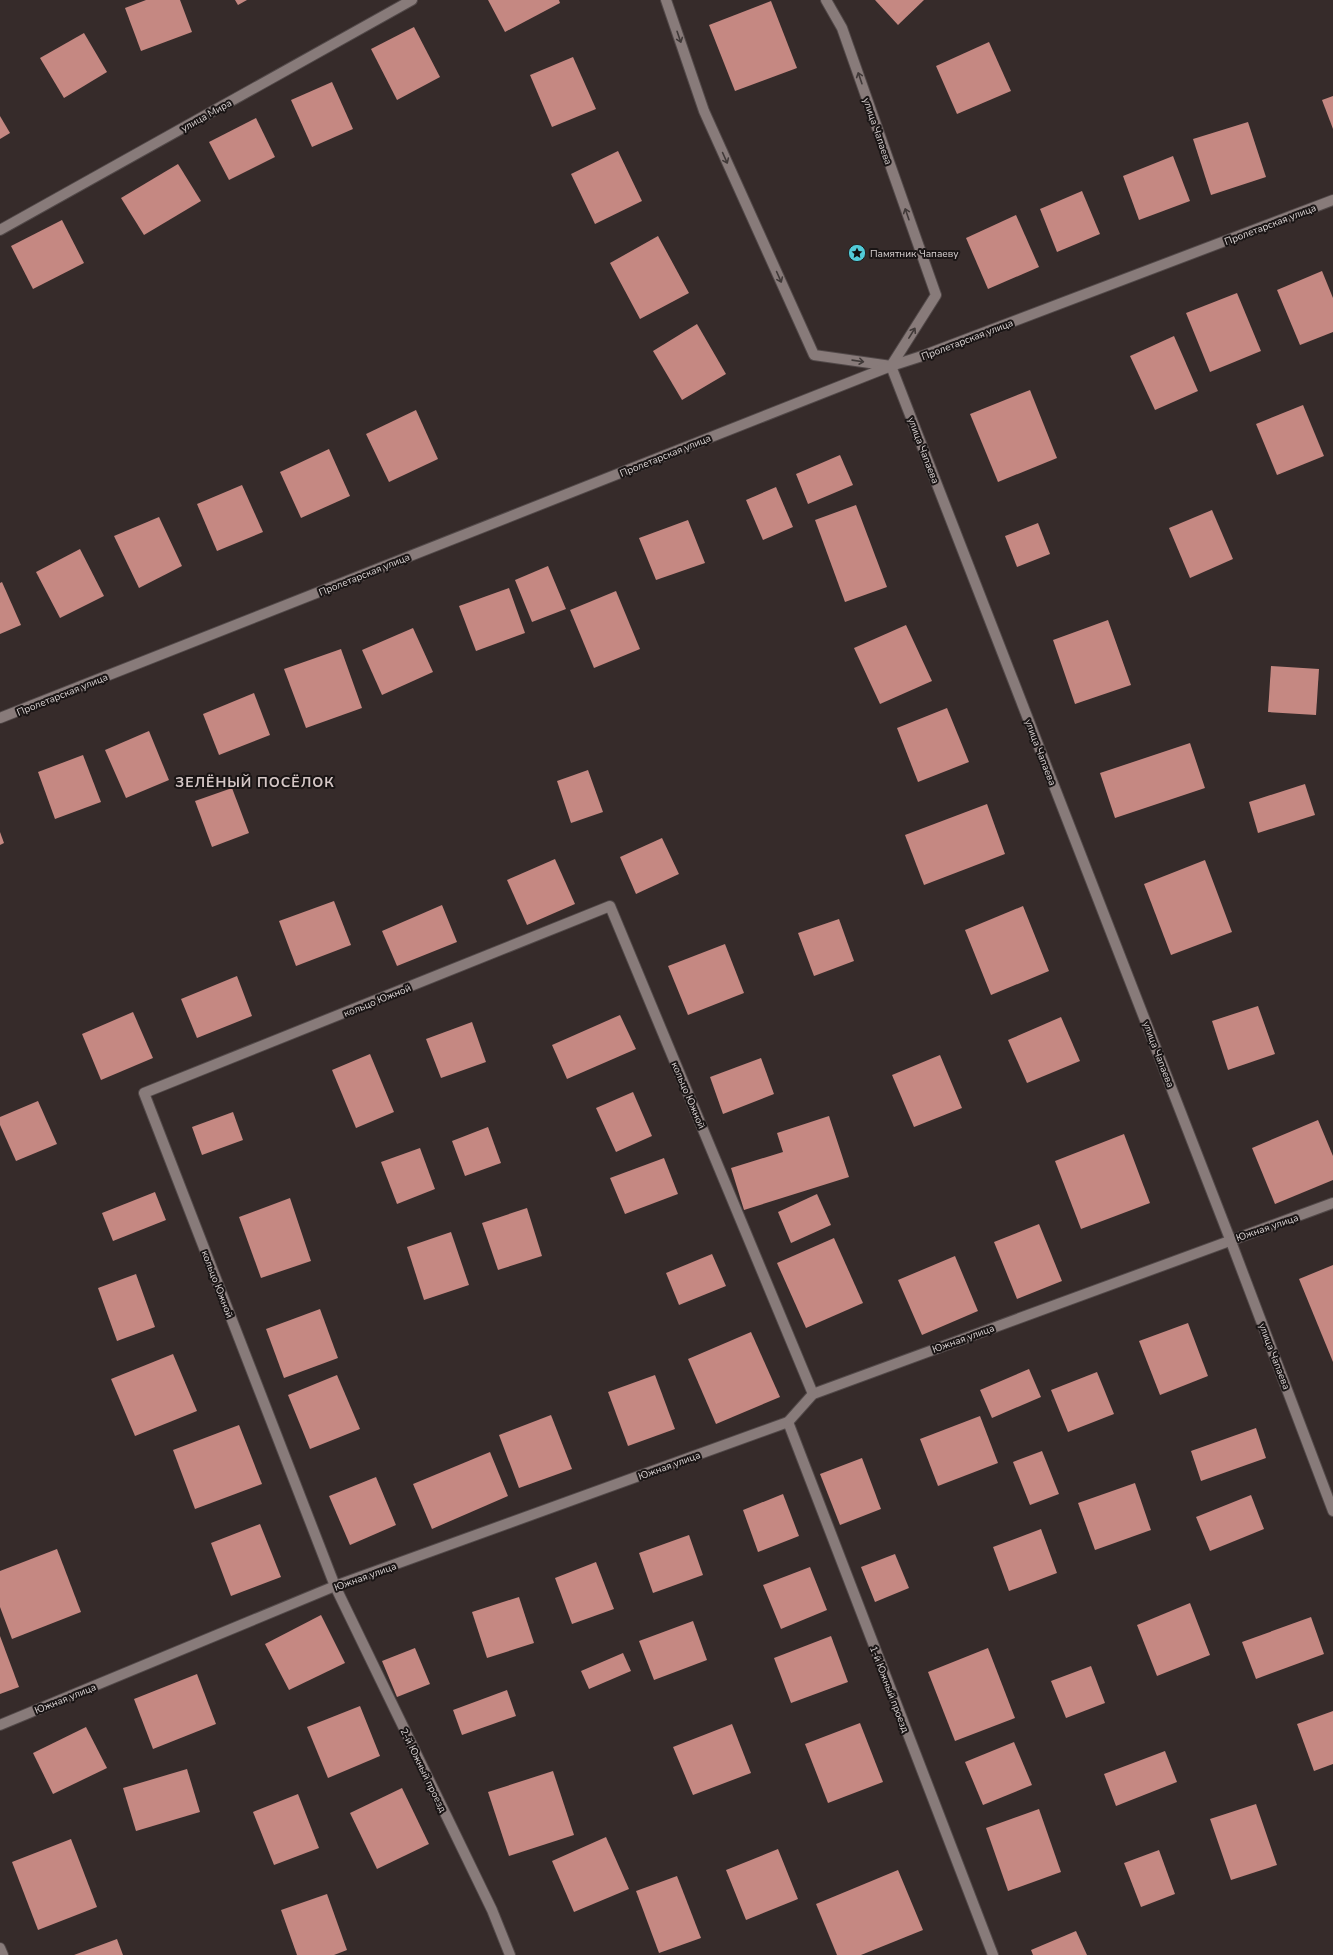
<svg xmlns="http://www.w3.org/2000/svg" width="1333" height="1955" viewBox="0 0 1333 1955" font-family="'Nunito Sans',sans-serif">
<rect width="100%" height="100%" fill="#362b2a"/>
<g fill="#c58882">
<path d="M146,0h34l12,32 -51,19 -16,-43z"/>
<path d="M235,0h12l-9,5z"/>
<path d="M488,0h71l1,3 -55,29z"/>
<path d="M875,0h49l-26,25z"/>
<path d="M771,1l26,67 -62,23 -26,-66z"/>
<path d="M414,27l26,50 -43,23 -26,-51z"/>
<path d="M84,33l23,39 -43,26 -24,-40z"/>
<path d="M989,42l22,49 -54,23 -21,-48z"/>
<path d="M573,57l23,52 -44,18 -22,-52z"/>
<path d="M332,82l21,47 -41,18 -21,-47z"/>
<path d="M1333,96v33l-11,-29z"/>
<path d="M0,116l10,17 -10,6z"/>
<path d="M256,118l19,39 -46,23 -20,-38z"/>
<path d="M1248,122l18,55 -55,18 -18,-56z"/>
<path d="M618,151l24,50 -47,23 -24,-50z"/>
<path d="M1173,156l17,45 -51,19 -16,-44z"/>
<path d="M178,164l23,37 -57,34 -23,-37z"/>
<path d="M1082,191l18,43 -43,18 -17,-43z"/>
<path d="M1016,215l23,52 -51,22 -22,-51z"/>
<path d="M62,220l22,43 -51,26 -22,-43z"/>
<path d="M658,236l31,57 -49,26 -30,-56z"/>
<path d="M1322,271l11,27v34l-33,13 -23,-55z"/>
<path d="M1237,293l24,58 -51,21 -24,-59z"/>
<path d="M697,324l29,50 -44,26 -29,-49z"/>
<path d="M1174,336l24,55 -43,19 -25,-54z"/>
<path d="M1030,390l27,68 -59,24 -28,-68z"/>
<path d="M1303,405l21,51 -47,19 -21,-51z"/>
<path d="M416,410l22,49 -49,23 -23,-48z"/>
<path d="M329,449l21,47 -49,22 -21,-46z"/>
<path d="M840,455l13,30 -45,19 -12,-30z"/>
<path d="M242,485l21,47 -46,19 -20,-47z"/>
<path d="M776,487l17,40 -30,13 -17,-40z"/>
<path d="M856,505l31,82 -42,15 -30,-82z"/>
<path d="M1212,510l21,49 -43,19 -21,-50z"/>
<path d="M159,517l23,49 -43,22 -25,-52z"/>
<path d="M688,520l17,43 -49,17 -17,-42z"/>
<path d="M1038,523l12,31 -33,13 -12,-31z"/>
<path d="M80,549l24,47 -44,22 -24,-46z"/>
<path d="M548,566l18,43 -34,13 -17,-42z"/>
<path d="M2,582l19,43 -21,9v-51z"/>
<path d="M509,588l16,45 -49,18 -17,-45z"/>
<path d="M616,591l24,58 -46,19 -24,-58z"/>
<path d="M1108,620l23,65 -56,19 -22,-64z"/>
<path d="M906,625l26,56 -52,23 -26,-56z"/>
<path d="M413,628l20,44 -51,23 -20,-45z"/>
<path d="M341,649l21,59 -56,20 -22,-59z"/>
<path d="M1271,666l48,3 -3,46 -48,-3z"/>
<path d="M254,693l16,42 -51,20 -16,-41z"/>
<path d="M947,708l22,54 -51,20 -21,-54z"/>
<path d="M149,731l20,49 -43,18 -21,-48z"/>
<path d="M1190,743l15,45 -90,30 -15,-45z"/>
<path d="M83,755l18,47 -46,17 -17,-47z"/>
<path d="M588,770l15,42 -32,11 -14,-42z"/>
<path d="M1305,784l10,31 -57,18 -9,-31z"/>
<path d="M232,788l17,45 -37,14 -17,-46z"/>
<path d="M987,804l18,50 -81,31 -19,-50z"/>
<path d="M0,832l4,11 -4,2z"/>
<path d="M662,838l17,36 -43,20 -16,-37z"/>
<path d="M555,859l20,45 -48,21 -20,-45z"/>
<path d="M1205,860l27,72 -61,23 -27,-71z"/>
<path d="M334,901l17,44 -55,21 -17,-45z"/>
<path d="M442,905l15,37 -60,24 -15,-35z"/>
<path d="M1023,906l26,65 -58,24 -26,-65z"/>
<path d="M839,919l15,42 -40,15 -16,-43z"/>
<path d="M725,944l19,49 -56,22 -20,-49z"/>
<path d="M237,976l15,40 -55,22 -16,-39z"/>
<path d="M1258,1006l17,48 -47,16 -16,-49z"/>
<path d="M133,1012l20,46 -52,22 -19,-46z"/>
<path d="M620,1015l16,34 -69,30 -15,-34z"/>
<path d="M1061,1017l19,44 -53,22 -19,-43z"/>
<path d="M472,1022l14,40 -45,16 -15,-39z"/>
<path d="M370,1054l24,58 -38,16 -24,-58z"/>
<path d="M940,1055l22,53 -48,19 -22,-52z"/>
<path d="M761,1058l13,36 -51,20 -13,-37z"/>
<path d="M633,1092l19,44 -36,16 -20,-44z"/>
<path d="M38,1101l19,43 -41,17 -16,-36v-8z"/>
<path d="M233,1112l10,28 -41,15 -10,-28z"/>
<path d="M829,1116l20,61 -105,33 -13,-42 52,-16 -6,-19z"/>
<path d="M1318,1120l15,36v24l-58,24 -23,-56z"/>
<path d="M488,1127l13,36 -36,13 -13,-35z"/>
<path d="M1124,1134l26,69 -69,26 -26,-68z"/>
<path d="M420,1148l15,41 -38,15 -16,-42z"/>
<path d="M664,1158l14,36 -53,20 -15,-36z"/>
<path d="M155,1192l11,28 -53,21 -11,-28z"/>
<path d="M817,1194l14,31 -40,18 -13,-31z"/>
<path d="M290,1198l21,63 -50,17 -22,-61z"/>
<path d="M527,1208l15,48 -44,14 -16,-47z"/>
<path d="M1039,1224l23,57 -45,18 -23,-57z"/>
<path d="M451,1232l18,53 -45,15 -17,-53z"/>
<path d="M834,1238l29,65 -57,25 -29,-65z"/>
<path d="M712,1254l14,32 -47,19 -13,-32z"/>
<path d="M955,1256l23,55 -56,24 -24,-55z"/>
<path d="M1333,1265v97l-34,-83z"/>
<path d="M136,1274l19,53 -38,14 -19,-53z"/>
<path d="M320,1309l18,49 -54,20 -18,-49z"/>
<path d="M1188,1323l20,53 -48,19 -21,-54z"/>
<path d="M751,1332l29,65 -64,27 -28,-65z"/>
<path d="M173,1354l24,57 -62,25 -24,-57z"/>
<path d="M1029,1369l12,28 -49,21 -12,-28z"/>
<path d="M1097,1372l17,42 -46,18 -17,-42z"/>
<path d="M337,1375l23,54 -50,20 -22,-54z"/>
<path d="M655,1375l20,54 -47,17 -20,-54z"/>
<path d="M551,1415l21,54 -53,19 -20,-53z"/>
<path d="M980,1416l18,47 -60,23 -18,-47z"/>
<path d="M239,1425l23,59 -67,25 -22,-59z"/>
<path d="M1256,1428l10,30 -65,23 -10,-30z"/>
<path d="M1042,1451l17,43 -29,11 -17,-43z"/>
<path d="M490,1452l18,44 -76,33 -19,-45z"/>
<path d="M862,1458l19,51 -41,16 -20,-51z"/>
<path d="M376,1477l20,48 -46,20 -21,-49z"/>
<path d="M1135,1483l16,47 -56,20 -17,-47z"/>
<path d="M783,1494l16,42 -41,16 -15,-42z"/>
<path d="M1251,1495l13,34 -54,22 -14,-34z"/>
<path d="M260,1524l21,53 -50,19 -20,-53z"/>
<path d="M1041,1529l16,44 -48,18 -16,-44z"/>
<path d="M689,1535l14,40 -50,18 -14,-40z"/>
<path d="M57,1549l24,63 -69,27 -12,-32v-36z"/>
<path d="M895,1554l14,34 -34,14 -14,-35z"/>
<path d="M596,1562l18,47 -42,15 -17,-46z"/>
<path d="M810,1567l17,43 -46,19 -18,-44z"/>
<path d="M519,1597l15,46 -47,15 -15,-46z"/>
<path d="M1190,1603l20,52 -53,21 -20,-51z"/>
<path d="M321,1615l24,48 -56,27 -24,-46z"/>
<path d="M1311,1617l13,37 -68,25 -14,-37z"/>
<path d="M693,1621l14,39 -53,20 -15,-39z"/>
<path d="M0,1636l19,51 -19,7z"/>
<path d="M831,1636l17,46 -57,21 -17,-45z"/>
<path d="M415,1648l15,36 -33,13 -15,-36z"/>
<path d="M988,1648l27,70 -60,23 -27,-69z"/>
<path d="M623,1653l8,18 -42,18 -8,-18z"/>
<path d="M1091,1666l14,37 -39,15 -15,-37z"/>
<path d="M197,1674l19,50 -63,25 -19,-50z"/>
<path d="M507,1690l9,26 -54,19 -9,-25z"/>
<path d="M360,1706l20,50 -52,22 -21,-51z"/>
<path d="M1333,1711v53l-19,7 -17,-47z"/>
<path d="M860,1723l23,59 -55,21 -23,-59z"/>
<path d="M732,1724l19,49 -58,22 -20,-48z"/>
<path d="M86,1727l21,41 -54,26 -20,-41z"/>
<path d="M1014,1742l18,43 -49,20 -18,-43z"/>
<path d="M1165,1751l12,31 -61,24 -12,-32z"/>
<path d="M187,1769l13,43 -64,19 -13,-43z"/>
<path d="M553,1771l21,64 -65,21 -21,-64z"/>
<path d="M402,1788l27,56 -52,25 -27,-56z"/>
<path d="M298,1794l21,54 -45,17 -21,-53z"/>
<path d="M1256,1804l21,61 -46,15 -21,-61z"/>
<path d="M1039,1809l22,63 -53,19 -22,-63z"/>
<path d="M606,1837l23,52 -55,23 -22,-51z"/>
<path d="M71,1839l26,68 -59,23 -26,-68z"/>
<path d="M778,1849l20,50 -52,21 -20,-50z"/>
<path d="M1159,1850l16,44 -34,13 -17,-44z"/>
<path d="M898,1870l25,60 -62,25h-24l-21,-51z"/>
<path d="M677,1876l24,62 -42,15 -23,-62z"/>
<path d="M327,1894l20,56 -13,5h-37l-16,-45z"/>
<path d="M1076,1931l11,24h-54l-2,-5z"/>
<path d="M117,1939l6,16h-49z"/>
</g>
<g fill="none" stroke-linecap="round" stroke-linejoin="round">
<defs>
<g id="street">
<path d="M666,0l38,111 110,244 77,11"/>
<path d="M826,0l16,28 94,267 -45,71"/>
<path d="M0,230l412,-230"/>
<path d="M891,366l339,873 103,272"/>
<path d="M0,718l891,-352 31,-10 411,-156"/>
<path d="M788,1422l205,533"/>
<path d="M0,1725l335,-139 453,-164 25,-28 520,-191"/>
<path d="M0,1948l3,7"/>
<path d="M510,1955l-18,-45 -157,-324 -191,-493 466,-187 203,488"/>
</g>
</defs>
<use href="#street" stroke="#524949" stroke-width="12"/>
<use href="#street" stroke="#887b7a" stroke-width="10"/>
</g>
<defs><path id="oneway-shaft" d="M-6 0H5M1.5-3L5.5 0L1.5 3" fill="none" stroke-width="1.6" stroke-linecap="round" stroke-linejoin="round"/></defs>
<g stroke="#403938">
<use href="#oneway-shaft" transform="translate(679 37) rotate(71)"/>
<use href="#oneway-shaft" transform="translate(860 78) rotate(-109)"/>
<use href="#oneway-shaft" transform="translate(725 158) rotate(66)"/>
<use href="#oneway-shaft" transform="translate(907 214) rotate(-109)"/>
<use href="#oneway-shaft" transform="translate(779 277) rotate(66)"/>
<use href="#oneway-shaft" transform="translate(912 333) rotate(-58)"/>
<use href="#oneway-shaft" transform="translate(858 361) rotate(8)"/>
</g>
<defs>
<symbol id="sight-disc" viewBox="-11 -11 22 22"><circle r="9.5" fill="#52cbd8" stroke="#1a1515"/><path d="M0-6L1.8-2.2L6-1.7L2.9 1.2L3.7 5.4L0 3.3L-3.7 5.4L-2.9 1.2L-6-1.7L-1.8-2.2Z" fill="#111"/></symbol>
</defs>
<g fill-rule="evenodd">
<use href="#sight-disc" x="847" y="243" width="20" height="20"/>
</g>
<g text-anchor="middle" stroke-width="4" stroke-linejoin="round" paint-order="stroke">
<g font-size="10" fill="#dad3d3" stroke="#1a1515">
<text transform="translate(206 115) rotate(-29)" y="4">улица Мира</text>
<text transform="translate(878 131) rotate(71)" y="4">улица Чапаева</text>
<text transform="translate(1270 224) rotate(-21)" y="4">Пролетарская улица</text>
<text transform="translate(967 339) rotate(-21)" y="4">Пролетарская улица</text>
<text transform="translate(924 450) rotate(69)" y="4">улица Чапаева</text>
<text transform="translate(665 455) rotate(-22)" y="4">Пролетарская улица</text>
<text transform="translate(364 574) rotate(-22)" y="4">Пролетарская улица</text>
<text transform="translate(62 694) rotate(-22)" y="4">Пролетарская улица</text>
<text transform="translate(1041 752) rotate(69)" y="4">улица Чапаева</text>
<text transform="translate(377 1000) rotate(-22)" y="4">кольцо Южной</text>
<text transform="translate(1159 1054) rotate(69)" y="4">улица Чапаева</text>
<text transform="translate(689 1095) rotate(67)" y="4">кольцо Южной</text>
<text transform="translate(1267 1227) rotate(-19)" y="4">Южная улица</text>
<text transform="translate(218 1284) rotate(69)" y="4">кольцо Южной</text>
<text transform="translate(963 1338) rotate(-20)" y="4">Южная улица</text>
<text transform="translate(1275 1356) rotate(69)" y="4">улица Чапаева</text>
<text transform="translate(669 1465) rotate(-20)" y="4">Южная улица</text>
<text transform="translate(365 1576) rotate(-20)" y="4">Южная улица</text>
<text transform="translate(890 1689) rotate(69)" y="4">1-й Южный проезд</text>
<text transform="translate(65 1698) rotate(-22)" y="4">Южная улица</text>
<text transform="translate(424 1770) rotate(64)" y="4">2-й Южный проезд</text>
</g>
<g font-size="10" fill="#dad3d3" stroke="#1a1515" text-anchor="start">
<text x="870" y="257">Памятник Чапаеву</text>
</g>
<g font-size="14" font-weight="bold" letter-spacing="1" fill="#d5c7c6" stroke="#1a1515">
<text x="255" y="787">ЗЕЛЁНЫЙ ПОСЁЛОК</text>
</g>
</g>
</svg>
